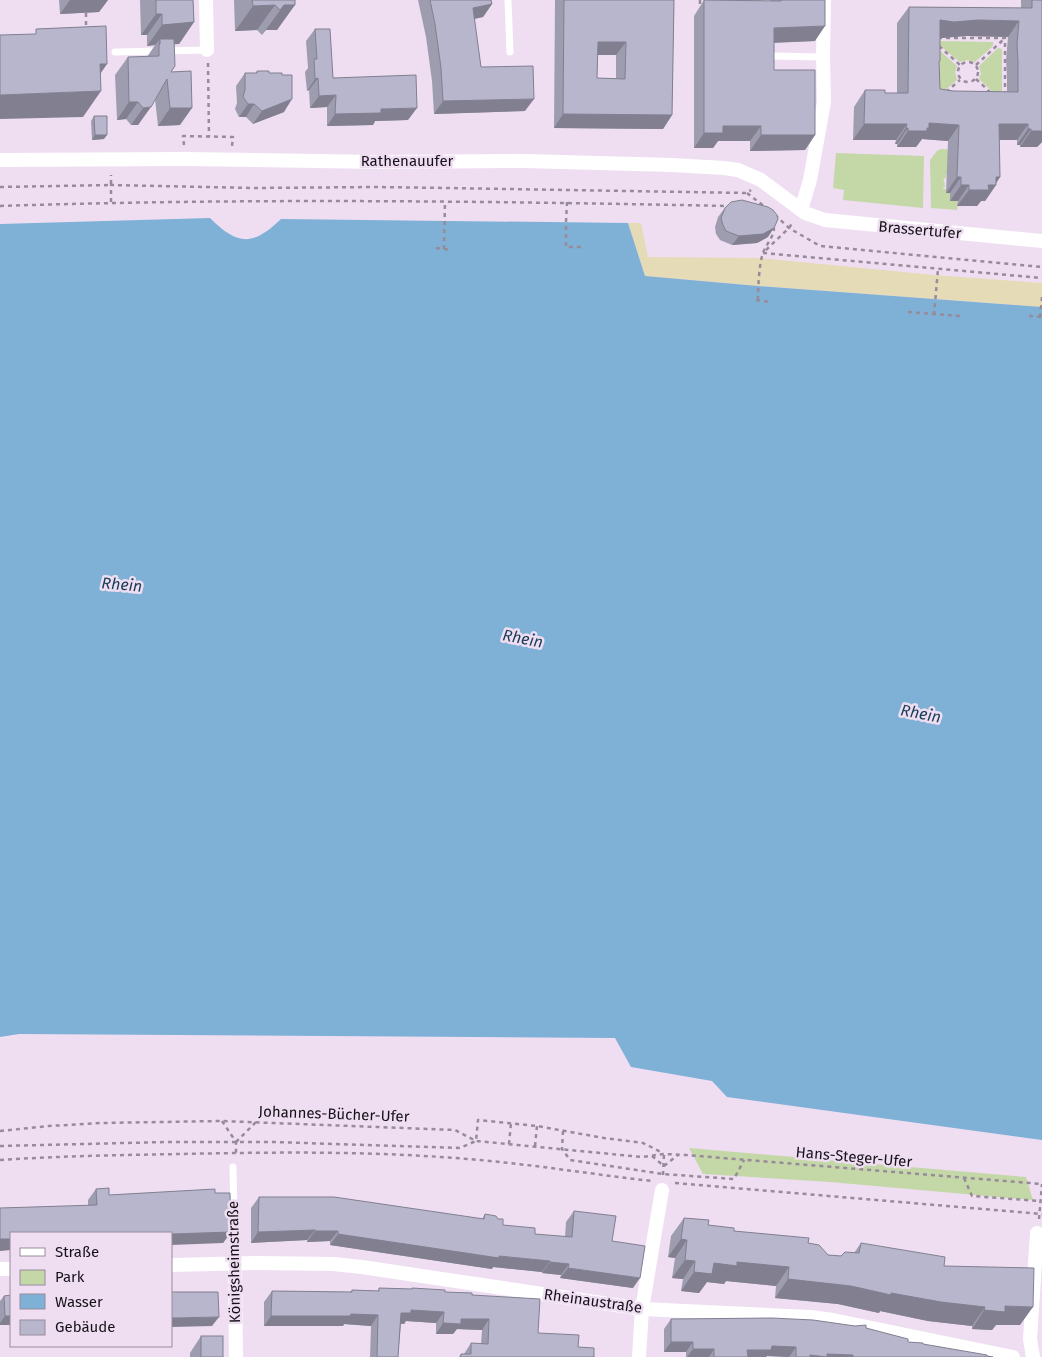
<svg xmlns="http://www.w3.org/2000/svg" width="1042" height="1357" viewBox="0 0 1042 1357" font-family="'Fira Sans',sans-serif">
<rect width="100%" height="100%" fill="#efdef2"/>
<g fill="#c4d7a7">
<path d="M939,41l54,1v4l-18,16 -8,-2 -7,2 -21,-17z"/>
<path d="M937,48l20,18 -2,6 2,8 -20,17z"/>
<path d="M998,48l4,1v47h-5l-18,-17 2,-6 -2,-7z"/>
<path d="M941,149l18,1 -9,24h-4v4l-3,1 1,1 1,7 -2,1v1h3v4h4v8h8l-1,9 -26,-2 -1,-48 7,-9z"/>
<path d="M836,153l88,3 -1,52 -80,-8 1,-10 -11,-2z"/>
<path d="M689,1148l337,29 7,23 -203,-18 -127,-8z"/>
</g>
<path fill="#e5dbb6" d="M628,223h13l7,34 111,1 175,17 108,8v24l-284,-21 -113,-10z"/>
<path fill="#7fb0d6" d="M210,218c28,28 43,28 71,1l347,4 17,53 113,10 284,21v833l-315,-43 -15,-16 -81,-14 -16,-29 -596,-4 -19,3v-813z"/>
<g fill="none" stroke-linecap="round" stroke-linejoin="round">
<g stroke="#978b9a" stroke-width="2.5" stroke-dasharray="4 4" stroke-linecap="butt">
<path d="M700,0v8"/>
<path d="M86,13v16"/>
<path d="M930,38h75v68l-27,-1 -10,-9 -12,10h-26z"/>
<path d="M939,46l21,19"/>
<circle cx="968" cy="72" r="10"/>
<path d="M208,63l1,74"/>
<path d="M976,65l28,-26"/>
<path d="M976,79l15,14"/>
<path d="M946,92l14,-12"/>
<path d="M184,145l-1,-9 50,1 -1,9"/>
<path d="M0,187l111,-2v-10"/>
<path d="M747,193l18,14"/>
<path d="M111,202v-17l143,3 122,-1 71,1 300,5 4,-3"/>
<path d="M567,202l-1,20v25h19"/>
<path d="M0,206c242,-8 485,-5 728,0"/>
<path d="M775,215l14,13 31,18 222,21"/>
<path d="M436,248l15,2"/>
<path d="M444,249l1,-47"/>
<path d="M766,250l23,-22 4,-6"/>
<path d="M763,253l279,25"/>
<path d="M756,300l14,2"/>
<path d="M758,300c0,-12 1,-36 5,-47 3,-9 11,-16 11,-25"/>
<path d="M908,312l52,4"/>
<path d="M934,315l4,-46"/>
<path d="M1029,316l13,1"/>
<path d="M1040,317l2,-20"/>
<path d="M222,1121l14,21v11"/>
<path d="M0,1131l49,-5 52,-3 120,-2 234,9 21,11 166,16 22,-3 22,1 356,29"/>
<path d="M563,1131l-1,18 8,11 93,14 71,5 10,-19"/>
<path d="M236,1142l20,-20"/>
<path d="M509,1144l2,-21"/>
<path d="M0,1146l166,-4h107l187,6 16,-7 2,-21 59,6 67,12 39,5 20,10"/>
<path d="M535,1146l2,-20"/>
<path d="M652,1156l12,10"/>
<path d="M0,1160c60,-4 121,-5 181,-6 96,-2 192,-3 287,5 62,5 122,15 184,22"/>
<path d="M664,1166l14,-11"/>
<path d="M663,1175l1,-21"/>
<path d="M964,1178l8,18 68,5"/>
<path d="M675,1183l367,31"/>
<path d="M1039,1219l3,-35"/>
</g>
<g stroke="#fff" stroke-width="7">
<path d="M508,0l2,52"/>
<path d="M115,52l92,-2"/>
<path d="M770,56l53,1"/>
<path d="M233,1167l2,97"/>
</g>
<g stroke="#fff" stroke-width="14">
<path d="M206,0l1,50"/>
<path d="M0,160l184,-1 195,3 146,-1 147,4 52,3 14,2 23,10 44,33 20,7 217,21"/>
<path d="M801,210l9,-30 14,-78 -1,-45 1,-57"/>
<path d="M235,1264l1,93"/>
<path d="M171,1265l87,-2 75,1 29,3 280,42 168,8 23,3 180,37"/>
<path d="M0,1269h11"/>
<path d="M639,1357l3,-48 20,-119"/>
<path d="M1033,1357l-3,-18 7,-106"/>
</g>
</g>
<g fill="#9e9db0" fill-rule="evenodd">
<path d="M59,0h49l-9,12 -39,2z"/>
<path d="M140,0h53l1,22 -15,22h-5l-3,28 9,53 -22,1 -3,-27 -17,26h-7l-5,-6 -9,1 -2,-45 13,-18h19l8,-12 -8,1v-11h-6z"/>
<path d="M234,0h61l-18,30h-11l-4,5 -5,-5 -22,1z"/>
<path d="M418,0h73l1,4 -9,13 -9,2 7,48 44,44 -91,3 -2,-33 -6,-44z"/>
<path d="M555,0h119l-2,115 -9,14 -109,-1zM598,55h18v23h-19z"/>
<path d="M704,0l66,1v-1h55l-10,41 -41,2v27l41,65 -10,15 -55,1v-10h-32l-5,7h-19v-132z"/>
<path d="M1021,0h21v142l-5,5h-17v-2h-3v-5h-18l1,37 -4,6v2l-11,16h-4l-4,5h-20l1,-5h-8v-8h-4l2,-52 -26,-2 -6,8h-19v-3h-2l1,-4h-43l1,-33 11,-17 20,3h12v-70l12,-16 112,1zM967,36l41,1 -2,23 1,17v15l-54,-1 -13,-2 -1,-27 1,-25z"/>
<path d="M315,29l18,49 75,42 -33,1 -2,4 -46,1v-19l-17,1 -1,-18 -2,1 -2,-19 3,-4 -2,-27z"/>
<path d="M257,71l12,2 15,39 -31,12 -7,-7h-7l-4,-8 2,-6 -1,-17 9,-13h11z"/>
<path d="M94,116l10,23 -12,1 -1,-19z"/>
<path d="M725,208l43,29 -11,6 -25,2 -12,-5 -4,-6 -1,-7 3,-10z"/>
<path d="M96,1189l13,6 106,-2 16,39 -8,11 -135,-37v-6z"/>
<path d="M259,1197l223,22 3,-5 18,11 32,9 30,3 1,-15 8,-11 38,30 21,47 -73,-10 1,-3 -19,-2v-1l-49,-5 -1,2 -162,-24v-4l-23,1v-2l-56,3v-35z"/>
<path d="M684,1218l24,7 26,6 74,12 20,12 13,1 13,-3 7,-10 83,23 76,59h-24l-4,5 -20,-1v-3l-44,-5 -48,-10 -1,2 -41,-9 -63,-6 1,-12 -50,-5 -2,3 -17,-2 -8,11 -18,-2 2,-12 -11,-1 3,-20 -7,-1 3,-21z"/>
<path d="M379,1288l32,1 1,-1 60,7 66,38 40,14 16,10h-135l2,-3h3l7,-11 10,1 1,-14 -25,-1 -4,5h-17v-11l-30,-2 -2,3h-3l-3,33h-28l1,-31 -27,-2 -1,2h-79v-24l8,-11 78,1 2,-2 26,1z"/>
<path d="M4,1296l7,29h-11v-24z"/>
<path d="M671,1319l195,9 42,14 85,15h-204l-22,-1 -1,1h-80v-5h-22v-23z"/>
<path d="M201,1336l22,21h-33v-4z"/>
</g>
<g fill="#817f90">
<path d="M70,0h38l-9,12 -39,2z"/>
<path d="M492,4l-9,13 -19,4 9,-13z"/>
<path d="M275,5l-18,25 -22,1 18,-25z"/>
<path d="M284,5h11l-18,25h-11l-4,5z"/>
<path d="M156,14h6l-15,21h-6z"/>
<path d="M940,20h38l41,1 -11,16 -41,-1 -24,2 -14,-2z"/>
<path d="M194,22l-15,22 -20,1 1,-6 -5,6 -8,1 15,-21z"/>
<path d="M825,26l-10,15 -52,2 11,-15z"/>
<path d="M598,42h28l-10,13h-27z"/>
<path d="M100,64h7l-17,25z"/>
<path d="M318,78l-9,12 -2,1 8,-12z"/>
<path d="M101,91l-18,26 -83,2v-24z"/>
<path d="M336,95l-9,12 -17,1 9,-12z"/>
<path d="M292,99l-8,13 -31,12 9,-13z"/>
<path d="M534,99l-9,12 -91,3 9,-13z"/>
<path d="M129,102h9l-12,17 -9,1z"/>
<path d="M248,104h6l-8,13h-7z"/>
<path d="M151,107l-13,18h-7l12,-17z"/>
<path d="M170,108h22l-12,17 -22,1z"/>
<path d="M417,108l-9,12 -33,1 -2,4 -46,1 8,-12 46,-5z"/>
<path d="M563,114l109,1 -9,14 -109,-1z"/>
<path d="M929,123l30,2 -11,16 -26,-2 -6,8h-19l11,-16z"/>
<path d="M864,124h43l-11,16h-43z"/>
<path d="M999,124h29l-11,16h-29z"/>
<path d="M723,126h38l-11,15h-32l-5,7h-19l10,-15z"/>
<path d="M906,128h2l-11,16h-2z"/>
<path d="M1028,129h3l-11,16h-3z"/>
<path d="M1031,131h11v11l-5,5h-17z"/>
<path d="M95,135h12l-3,4 -12,1z"/>
<path d="M761,135h54l-10,15 -55,1z"/>
<path d="M957,177h4l-11,16h-4z"/>
<path d="M996,177h4l-5,8h1l-11,16h-4l-4,5h-20l12,-16 19,-5z"/>
<path d="M961,185h8l-11,16h-8z"/>
<path d="M774,228l-6,9 -11,6 -25,2 7,-9z"/>
<path d="M315,1230l-8,10 -56,3 7,-11z"/>
<path d="M315,1231h23l-8,10 -23,1z"/>
<path d="M231,1232l-8,11 -52,2v-11z"/>
<path d="M338,1234l161,22 51,5 -8,11 -49,-5 -1,2 -162,-24z"/>
<path d="M0,1239h11v11l-11,1z"/>
<path d="M681,1239l6,1 -12,18 -7,-1z"/>
<path d="M685,1260l10,1 -12,18 -11,-1z"/>
<path d="M550,1262l19,2 -8,11 -19,-2z"/>
<path d="M737,1262l52,5 -13,19 -50,-5 -2,3 -17,-2 -8,11 -18,-2 13,-19 20,-9z"/>
<path d="M568,1268l72,10 -7,10 -73,-10z"/>
<path d="M788,1279l63,7 134,21 -13,19 -44,-5 -48,-10 -1,2 -41,-9 -63,-6z"/>
<path d="M1005,1306l28,1 -13,18h-24l-4,5 -20,-1 12,-19z"/>
<path d="M411,1310l33,2 -8,11 -30,-2 -2,3 -10,-1 7,-10z"/>
<path d="M351,1314l27,1 -7,11 -27,-2 -1,2h-79l7,-10z"/>
<path d="M5,1316h6v9h-11v-2z"/>
<path d="M219,1317l-7,9 -41,1v-9z"/>
<path d="M461,1319h28l-7,11 -25,-1 -4,5h-17l7,-11z"/>
<path d="M671,1342h22l-7,10h-22z"/>
<path d="M772,1346l24,1 -7,10 -22,-1 -1,1h-24l5,-7z"/>
<path d="M693,1349h21l-5,8h-22z"/>
<path d="M827,1354l26,1 -1,2h-43l1,-2z"/>
</g>
<g fill="#b8b6cd" stroke="#817f90" fill-rule="evenodd">
<path d="M156,0h37l1,22 -32,3v-11h-6z"/>
<path d="M252,0h43v5h-11l-4,5 -5,-5 -22,1z"/>
<path d="M430,0h61l1,4 -19,4 8,59 52,-1 1,33 -91,2 -2,-33 -6,-44z"/>
<path d="M564,0h110l-2,115 -109,-1zM598,42h28l-1,37 -28,-1z"/>
<path d="M704,0l77,1v-1h44v26l-51,2v42h41v65h-54v-9h-38v7h-19z"/>
<path d="M1032,0h10v131h-11v-2h-3v-5h-29l1,53h-4v8h-8l1,5h-20v-5h-8v-8h-4l2,-52 -30,-2v5h-2v3h-19v-3h-2l1,-4h-43l1,-34h20v3h23l1,-86 123,1zM940,20l14,2 24,-2 41,1 -2,23 1,17v31l-65,-1 -13,-2 -1,-28h1z"/>
<path d="M106,26l1,38h-7l1,27 -101,4v-60l36,-1v-5z"/>
<path d="M315,29h15l3,49 83,-3 1,33 -36,1v4l-46,1 1,-19 -17,1 -1,-18 -3,1 -1,-20h3z"/>
<path d="M160,39h14l1,27 -4,6 20,-1 1,37h-22l-3,-29 -16,28 -8,1 -5,-6h-9l-1,-45 31,-1v-11l1,-1z"/>
<path d="M257,71h12v2h13v2h10v24l-30,12 -8,-7h-6l-5,-7 2,-7v-17h12z"/>
<path d="M94,116h13v19h-12z"/>
<path d="M742,200l26,7 5,3 4,5 1,4 -4,9 -11,6 -24,2 -13,-5 -3,-6 -2,-7 4,-10 6,-6z"/>
<path d="M109,1188v7l106,-6v4h15l1,39 -60,2 -160,-1v6h-11v-31l97,-3 -1,-16z"/>
<path d="M259,1197h75l150,22 1,-5 11,2 2,3h5v6l32,3v6l37,3 2,-26 42,5 -4,25 33,5 -5,32 -72,-10 1,-4 -19,-2v-1l-51,-5v2l-161,-24v-3h-23v-1l-57,2z"/>
<path d="M684,1218l25,2 -1,5 26,3v3l75,7 -1,5 11,2 9,10 13,1 4,-4 14,1 2,-10 84,14 -1,9 90,2 -1,39 -28,-1v6l-21,-2 1,-3 -44,-5 -50,-9v2l-40,-9 -63,-7 1,-12 -52,-5v4l-23,-3 -2,11 -18,-2 1,-11 -10,-1 2,-20 -6,-1z"/>
<path d="M379,1288l33,1v-1l33,2v2l27,1v2l68,4 -2,34 41,2 -1,12 16,1v9h-133v-3h10v-11l17,1 1,-25h-28v5l-18,-1 1,-11 -33,-2v3h-10l-3,44h-21l1,-42 -27,-1 -1,2h-79l1,-25 80,1v-2l27,1z"/>
<path d="M171,1292h47l1,25 -48,1z"/>
<path d="M11,1295v21h-6l-1,-20z"/>
<path d="M772,1318l41,2 42,6 11,-1v3l42,11v3l15,1v1l64,11v1l6,1h-140v-2l-26,-1v3l-17,-2v2h-14v-10l-24,-1 -1,4h-24l1,7h-34v-8h-21v-7h-22v-23z"/>
<rect x="201" y="1336" width="22" height="21"/>
</g>
<g text-anchor="middle" stroke-width="5" stroke-linejoin="round" paint-order="stroke">
<g font-size="15" fill="#161118" stroke="#efdef2">
<text x="407" y="166">Rathenauufer</text>
<text transform="translate(920 230) rotate(5)" y="5">Brassertufer</text>
<text transform="translate(334 1114) rotate(2)" y="5">Johannes-Bücher-Ufer</text>
<text transform="translate(854 1157) rotate(5)" y="5">Hans-Steger-Ufer</text>
<text transform="translate(234 1262) rotate(-91)" y="5">Königsheimstraße</text>
<text transform="translate(593 1301) rotate(8)" y="5">Rheinaustraße</text>
</g>
<g font-size="16" font-style="italic" fill="#163c56" stroke="#efdef2">
<text transform="translate(122 584) rotate(5)" y="6">Rhein</text>
<text transform="translate(523 638) rotate(11)" y="6">Rhein</text>
<text transform="translate(921 713) rotate(11)" y="6">Rhein</text>
</g>
</g>
<rect x="10" y="1232" width="162" height="115" fill="#efdef2" stroke="#988c9b"/>
<rect x="20" y="1248" width="25" height="8" fill="#ffffff" stroke="#988c9b"/>
<text x="55" y="1257" font-size="15" fill="#161118">Straße</text>
<rect x="20" y="1270" width="25" height="15" fill="#c4d7a7" stroke="#988c9b"/>
<text x="55" y="1282" font-size="15" fill="#161118">Park</text>
<rect x="20" y="1294" width="25" height="15" fill="#7fb0d6" stroke="#988c9b"/>
<text x="55" y="1307" font-size="15" fill="#161118">Wasser</text>
<rect x="20" y="1320" width="25" height="15" fill="#b8b6cd" stroke="#988c9b"/>
<text x="55" y="1332" font-size="15" fill="#161118">Gebäude</text>
</svg>
